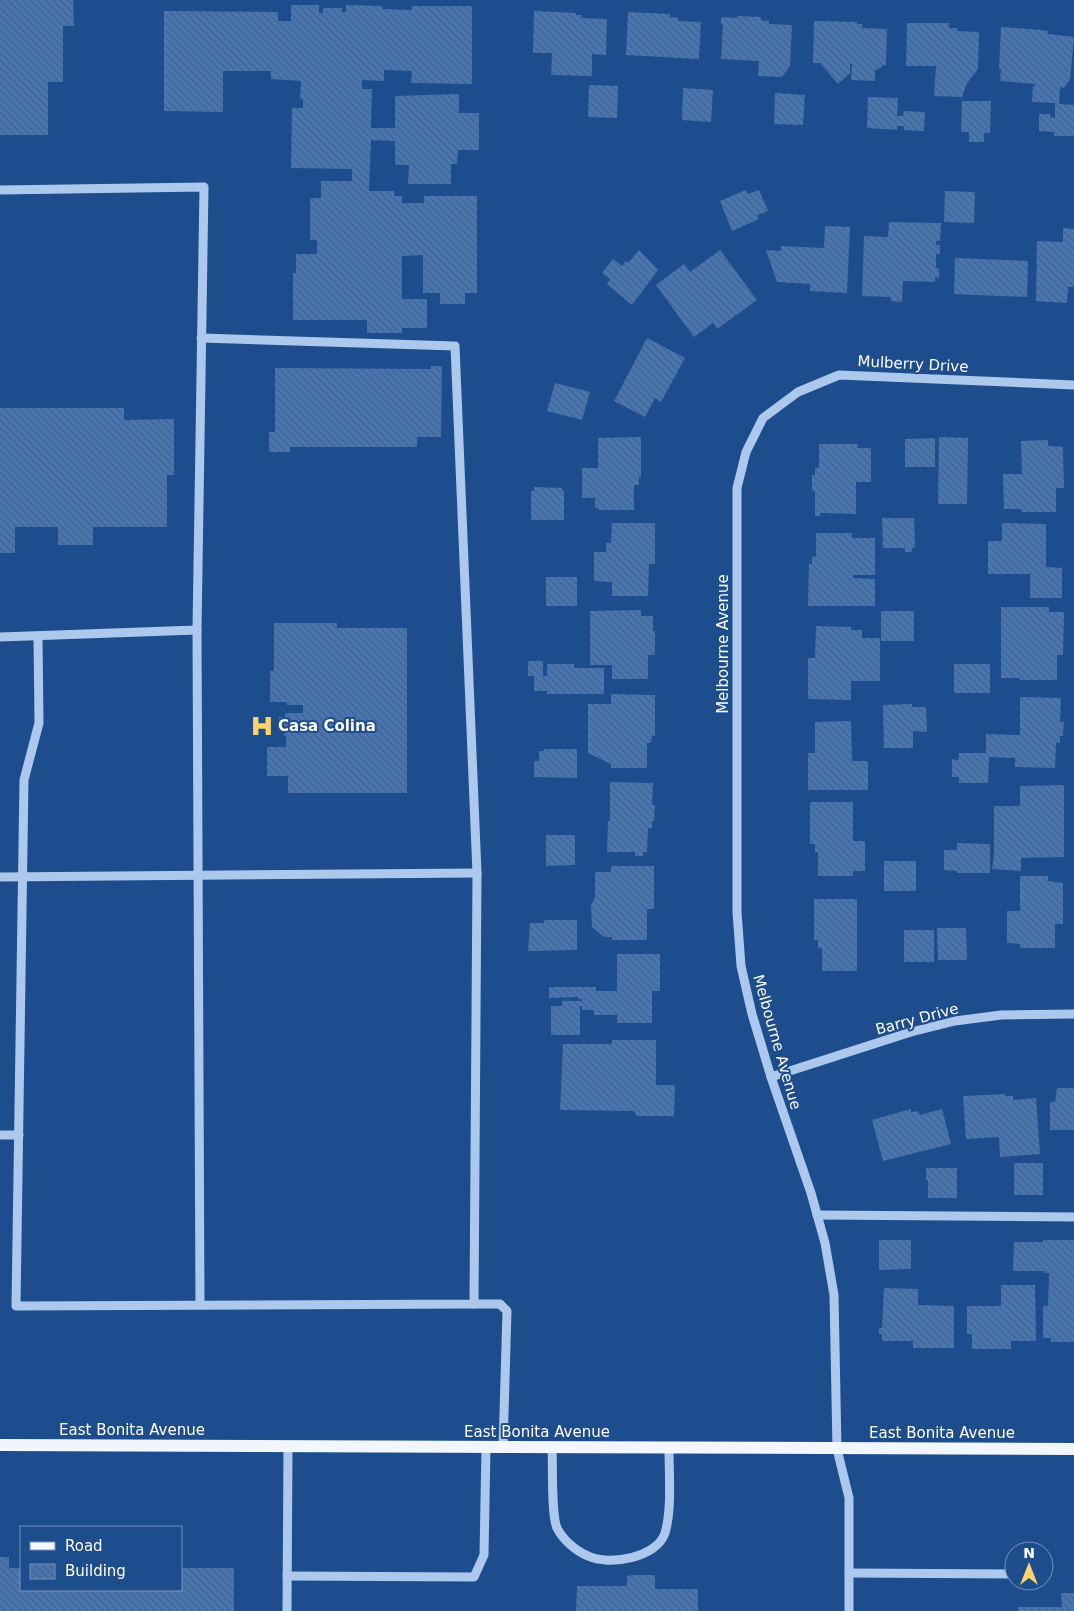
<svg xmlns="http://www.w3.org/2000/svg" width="1074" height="1611" viewBox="0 0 1074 1611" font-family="'DejaVu Sans',sans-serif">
<defs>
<pattern id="building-back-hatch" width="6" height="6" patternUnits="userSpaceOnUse" patternTransform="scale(1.25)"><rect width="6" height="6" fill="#4776b4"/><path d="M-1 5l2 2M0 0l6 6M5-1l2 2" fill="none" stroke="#4a6180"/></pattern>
</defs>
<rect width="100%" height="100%" fill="#1e4d8d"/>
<g fill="url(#building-back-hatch)">
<path d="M0,0h73l1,26h-11v56h-15v53h-48z"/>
<path d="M291,5h28v8h4v-5h19v4h4v-7l36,1v3l30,1v-4h60v78l-61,-1 1,-12 -28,-1v11l-22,-1v9h10l-1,39h24v-32l64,-2v19h20v37h-21l-1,14h-6v20h-43l1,-19h-14v-24l-24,-1 -2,51h25v5h8v7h22v-7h53v97h-12v11h-25v-11h-17v-38l-21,1v43h25v29h-25v5h-35v-13h-74v-47h3v-19h21v-14h-7v-42h11v-17h31v-12l-61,-1 1,-60h11v-9h-3l1,-18 -30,-2v-8h-48v41l-59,-1v-100l114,1v9h13z"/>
<path d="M534,11l42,2v2h6l-1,3 26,1 -1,36 -14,-1v22l-41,-1 1,-22h-19z"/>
<path d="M628,12l42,2v3l8,1v3l23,1 -2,37 -73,-4z"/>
<path d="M737,16l24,1v3l8,1v3l23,1 -2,41 -8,11 -24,-1 1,-15 -38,-2 2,-35h-2v-7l16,1z"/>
<path d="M814,21l43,1v2h5v4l25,1 -1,36h-4v2l-7,3v11l-24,-1 1,-16h-2v9l-12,11 -18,-21h-7z"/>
<path d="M907,23h42v5h8v3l22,1 -1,37 -11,14 -5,14 -28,-1 2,-30h-30z"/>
<path d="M1001,27l41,3 6,1v3l26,3 -4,43 -6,8 -4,-1 -1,17 15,1v31h-20v-4l-15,-1v-17h11v3l5,1v-15l-23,-1 1,-16 2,1v-3l-35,-3 1,-12h-2z"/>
<path d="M589,85l29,1 -1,32 -29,-1z"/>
<path d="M683,88l30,2 -2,32 -29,-2z"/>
<path d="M775,93l30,2 -2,30 -29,-1z"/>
<path d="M868,97l30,1 -1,18h6l1,-5 21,1 -1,19 -20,-1v-4h-7v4l-30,-2z"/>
<path d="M962,101h29l-1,32h-6v9h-15v-10h-8z"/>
<path d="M746,190l2,4 11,-4 9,21 -11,4 2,4 -27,12 -12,-30z"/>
<path d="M945,191l30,1 -1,31 -30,-1z"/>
<path d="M889,222l52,1 -1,18h-4v4h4v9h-4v14h3v10l-4,-1v5l-32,-1 -1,21 -11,-1v-4l-29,-1 2,-60 24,1z"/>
<path d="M825,226l25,1 -3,66 -37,-2v-7l-33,-2 -11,-32 15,1v-5l43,2z"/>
<path d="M1063,228l11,1v58h-6l-1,16 -31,-2 1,-60 26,1z"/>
<path d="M639,250l19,20 -26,35 -25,-21 3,-5 -8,-6 11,-14 9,7 4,-5 2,2z"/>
<path d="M720,250l37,50 -40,29 -4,-6 -19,14 -38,-52 28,-21 6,8z"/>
<path d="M955,258l73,3 -1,36 -73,-3z"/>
<path d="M647,338l38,20 -24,44 -6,-4 -10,19 -31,-16z"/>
<path d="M431,366h11l-1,71h-24v10h-127v5h-21v-20h6v-64l156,1z"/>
<path d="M555,383l35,9 -8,28 -35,-9z"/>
<path d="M0,408h124v12l50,-1v56h-7v52h-74v18h-35v-18h-43v26h-15z"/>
<path d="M641,437v40h-2v8h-5v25h-36v-2h-3v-10h-13v-30h16v-30z"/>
<path d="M939,437l29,1 -1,66h-29z"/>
<path d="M935,438v29h-30v-28z"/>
<path d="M1048,440v6l15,1 1,41h-8v24h-34l-1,-3h-17l-1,-35h19l-1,-33z"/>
<path d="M819,444h39l-1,4h14v34h-15v32l-36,-1v3h-5v-25h-3v-16h3v-7h4z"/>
<path d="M534,487l28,1v3h2v29h-33v-29h3z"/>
<path d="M882,518h32l1,30h-3v4h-7v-4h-22z"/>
<path d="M612,523h43v41h-6l-1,32h-36v-14l-18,-1v-29h12v-9h5z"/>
<path d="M1002,523l44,1v43l16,1v30h-32v-24h-42v-33h14z"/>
<path d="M816,533h36v5h23v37h-22v3l22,1v27h-67l1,-42h3v-8l4,1z"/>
<rect x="546" y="577" width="31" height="29"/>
<path d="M1001,607h48v5h15l-1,43h-6v25h-37v-2h-19z"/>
<path d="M641,610v6h12v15h2v24h-7v24h-36v-14h-22v-54z"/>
<rect x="881" y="611" width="33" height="30"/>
<path d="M274,623h63v5h70v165h-119v-17h-21v-29h19v-11h-2v-6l-5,1v-14h6v-4h18v-8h-16v-3h-17v-31h4z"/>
<path d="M816,626l35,1v3h11v8h18v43h-29v19l-43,-1v-41h7z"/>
<path d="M528,661h15v15h4v-12h27v4h30v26h-57v-3h-13v-15h-6z"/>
<rect x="954" y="664" width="36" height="29"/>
<path d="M611,694l44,1v41h-3l-1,7h-4v25h-36v-4l-23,-11v-49h23z"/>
<path d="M1020,697l41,1 -1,24h4l-1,14h-3v7h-4l-1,25 -40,-1v-9l-26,-1 -1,26h-29v-6h-7v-18l6,1 1,-7h27v-19l34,1z"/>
<path d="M912,704v3h14l1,25 -14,-1v17h-29l-1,-43z"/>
<path d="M851,721l1,40h16v29h-60v-37h7v-31z"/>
<path d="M544,749h33v29l-43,-1v-16h5v-10h5z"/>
<path d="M610,782l43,1 -1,22h3l-1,16h-2v7h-4l-1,24h-4v4h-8v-4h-28l1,-31h2z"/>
<path d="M1064,785v72l-43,1v13l-29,-2 2,-13v-50h26v-20z"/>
<path d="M810,802h43v39h12v30h-12v5h-35v-24h-3v-8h-5z"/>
<path d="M546,835h29v30l-29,1z"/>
<path d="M957,843l33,1v29h-33v-2l-13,-1v-20h13z"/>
<rect x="884" y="861" width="32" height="30"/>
<path d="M611,866h43v43h-7v31h-35v-3h-8l-12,-10 -1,-22 4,-8v-25h16z"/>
<path d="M1020,876h28v5l15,2v41h-8v24h-35v-4l-13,-1v-32h13z"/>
<path d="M814,899h43v72h-35v-23h-4v-8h-4z"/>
<path d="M544,920h33v30l-49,1 2,-28h14z"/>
<path d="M937,928h29l1,32h-29z"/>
<rect x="904" y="930" width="30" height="32"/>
<path d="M617,954h43v37h-8v32h-35v-8h-23v-5h-12v-4h-2v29h-29v-29h11v-5h20v-2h-4v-2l-29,1v-11h47v4h21z"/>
<path d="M612,1040h44v45h19l-1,31h-37l-3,-5 -74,-1 3,-66h49z"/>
<path d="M1057,1088h17v42h-24v-28h5z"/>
<path d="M1005,1094v2h8v4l23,-2 4,56 -40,3 -1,-20 -33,2 -3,-43z"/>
<path d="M911,1109v3l7,-1 2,4 22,-6 9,35 -68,17 -11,-41z"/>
<rect x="1014" y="1163" width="29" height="32"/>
<path d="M926,1168h31v30h-29v-18h-2z"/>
<path d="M879,1240h32v29l-32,1z"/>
<path d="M1043,1240h31v102h-23v-4h-8v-32h5l1,-33h-5v-2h-31l1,-29h29z"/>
<path d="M1001,1285h34l1,56h-25v8h-39v-15h-5v-28h34z"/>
<path d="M884,1288l34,1v16l36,1v42h-41v-7h-31v-7h-3v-6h3z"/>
<path d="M0,1557h9v11h12v22h160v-22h53v43h-234z"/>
<path d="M632,1575h23v14h43v22h-122l1,-25h50v-10z"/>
<path d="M1061,1593h13v18h-56v-4h44z"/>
</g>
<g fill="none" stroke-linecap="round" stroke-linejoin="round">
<g stroke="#acc8ec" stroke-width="9">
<path d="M0,190l204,-3 -7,443 -197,7"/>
<path d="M197,630l3,675"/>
<path d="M38,636l1,87 -15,57 -8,526 458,-2 3,-431 -22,-527 -254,-8"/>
<path d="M0,877l477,-4"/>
<path d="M771,1077l140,-45 44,-11 46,-6 73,-1"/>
<path d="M0,1135h19"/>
<path d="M817,1215l257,2"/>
<path d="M474,1304h26l7,7 -4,137"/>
<path d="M552,1448c1,18 -1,67 5,80 6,12 19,23 31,28 21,10 69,2 77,-23 7,-23 4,-60 4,-84"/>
<path d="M849,1573l165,1"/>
<path d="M287,1576l187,1 10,-22 2,-107"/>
<path d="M287,1611l1,-164"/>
<path d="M849,1611v-113l-12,-49 -3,-154 -9,-52 -14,-50 -40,-116 -19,-63 -11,-48 -4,-54v-424l9,-36 17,-34 35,-26 41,-17 235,10"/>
</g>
<path stroke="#f1f6ff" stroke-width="12" d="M0,1445l1074,4"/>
</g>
<defs>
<symbol id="hospital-bare" viewBox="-9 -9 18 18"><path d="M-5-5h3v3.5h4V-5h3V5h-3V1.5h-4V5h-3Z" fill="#fbd36b" stroke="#1e4d8d" stroke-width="2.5" paint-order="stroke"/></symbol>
</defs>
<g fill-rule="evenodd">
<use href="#hospital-bare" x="246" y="710" width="32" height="32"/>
</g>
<g text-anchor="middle" stroke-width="4" stroke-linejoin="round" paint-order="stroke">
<g font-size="15" fill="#fff" stroke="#1e4d8d">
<text transform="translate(913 364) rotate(3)" y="5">Mulberry Drive</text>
<text transform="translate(723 644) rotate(-90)" y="5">Melbourne Avenue</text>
<text transform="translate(917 1019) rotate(-15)" y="5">Barry Drive</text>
<text transform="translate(777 1042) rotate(74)" y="5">Melbourne Avenue</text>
<text x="132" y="1435">East Bonita Avenue</text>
<text x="537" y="1437">East Bonita Avenue</text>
<text x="942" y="1438">East Bonita Avenue</text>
</g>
<g font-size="15" font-weight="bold" fill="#fff" stroke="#1e4d8d" text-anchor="start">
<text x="278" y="731">Casa Colina</text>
</g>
</g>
<rect x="20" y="1526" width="162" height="65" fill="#1e4d8d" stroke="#7894bb"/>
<rect x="30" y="1542" width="25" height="8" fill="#f1f6ff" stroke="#7894bb"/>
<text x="65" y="1551" font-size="15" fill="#ffffff">Road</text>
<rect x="30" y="1564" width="25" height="15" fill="url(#building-back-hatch)" stroke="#7894bb"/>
<text x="65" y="1576" font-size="15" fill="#ffffff">Building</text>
<g transform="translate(1029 1566)"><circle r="24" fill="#1e4d8d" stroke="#7894bb"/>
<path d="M0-4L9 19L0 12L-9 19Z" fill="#fbd36b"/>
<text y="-8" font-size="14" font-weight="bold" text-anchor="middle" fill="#ffffff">N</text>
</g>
</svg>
